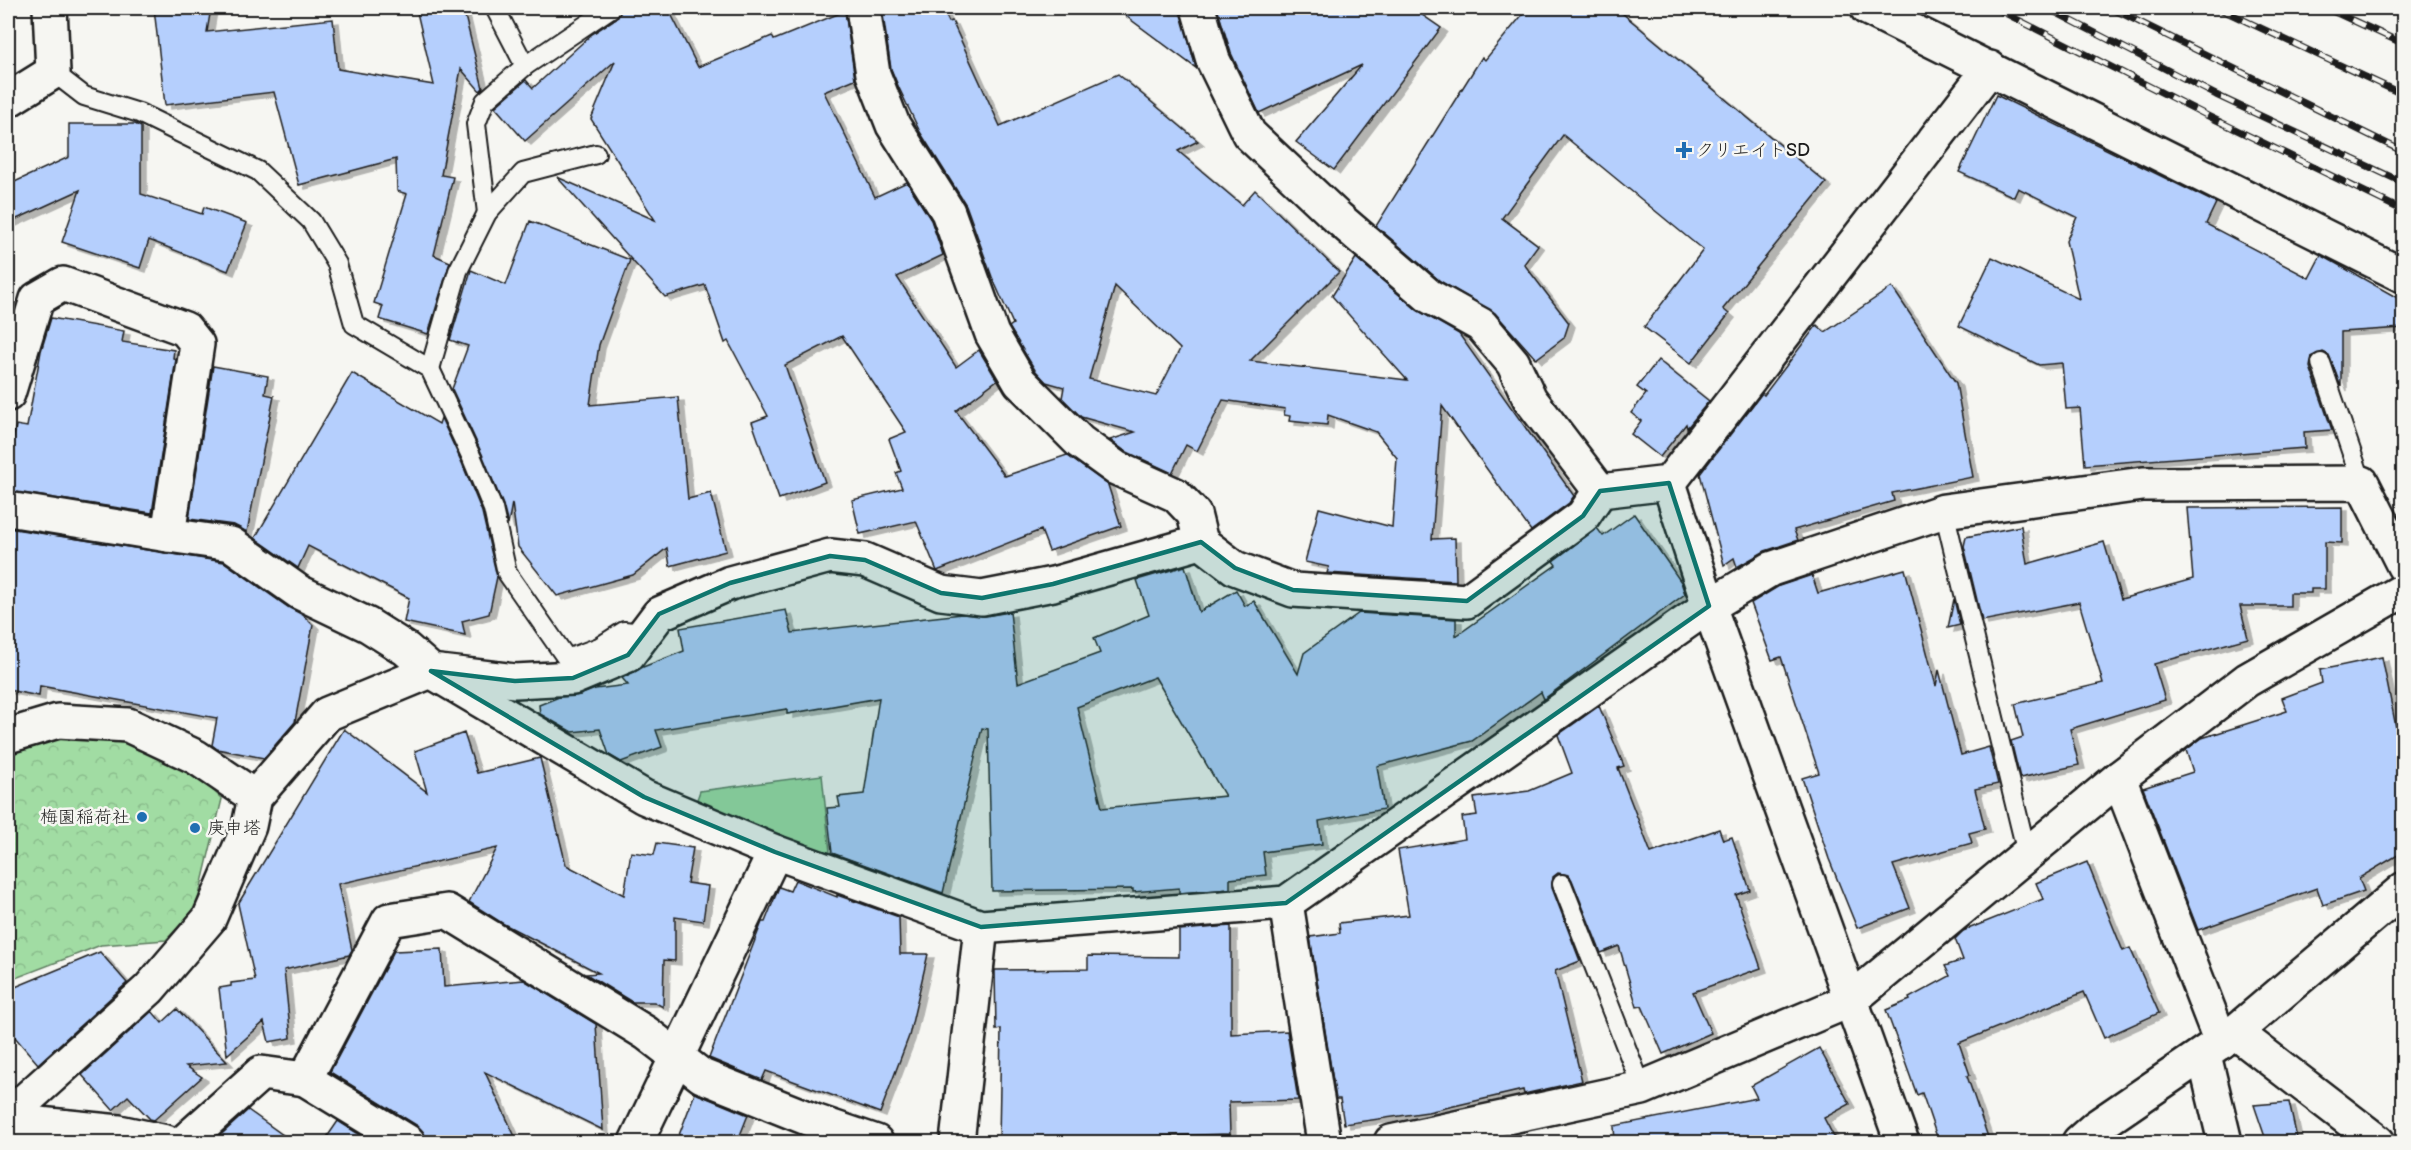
<svg xmlns="http://www.w3.org/2000/svg" width="2411" height="1150" font-family="'Balsamiq Sans','Klee One',sans-serif">
	<style>
		.green { fill: #a1dca3; stroke: #5e7c60; stroke-width: 1.5 }
		.forest { fill: url(#forest-crowns); stroke: #5e7c60; stroke-width: 1.5 }
		.building { fill: #b5cffd; stroke: #1c1c1c; stroke-width: 1.5; fill-rule: evenodd; filter: url(#shadow) }
		.lines { fill: none; stroke-linecap: round; stroke-linejoin: round }
		.service-casing { stroke: #1c1c1c; stroke-width: 22 }
		.minor-casing { stroke: #1c1c1c; stroke-width: 38 }
		.tertiary-casing { stroke: #1c1c1c; stroke-width: 38 }
		.service { stroke: #f6f6f2; stroke-width: 18 }
		.minor { stroke: #f6f6f2; stroke-width: 33 }
		.tertiary { stroke: #f6f6f2; stroke-width: 33 }
		.rail-casing { stroke: #1c1c1c; stroke-width: 7 }
		.rail { stroke: #f6f6f2; stroke-width: 4.5; stroke-dasharray: 14; stroke-linecap: butt }
		.marked { fill: #0f766e; fill-opacity: 0.2; stroke: #0f766e; stroke-width: 4.5; stroke-linejoin: round }
		.poi-dot { fill: #1f6fb2; stroke: #f6f6f2; stroke-width: 2 }
		.labels { text-anchor: middle; stroke-width: 5; stroke-linejoin: round; paint-order: stroke }
		.poi-label { font-size: 18px; fill: #1c1c1c; stroke: #f6f6f2; text-anchor: start }
	</style>
	<defs>
		<pattern id="forest-crowns" width="20" height="18" patternUnits="userSpaceOnUse" patternTransform="scale(1.5)"><rect width="20" height="18" fill="#a1dca3"/><path d="M2 6a3 3 0 1 1 6 0M12 15a3 3 0 1 1 6 0" fill="none" stroke="#8abc8c"/></pattern>
		<filter id="shadow"><feDropShadow dx="6" dy="4" stdDeviation="0" flood-color="#0004"/></filter>
	</defs>
	<rect width="100%" height="100%" fill="#f6f6f2"/>
	<filter id="ink" filterUnits="userSpaceOnUse"><feTurbulence type="fractalNoise" baseFrequency=".0167" numOctaves="2"/><feDisplacementMap in="SourceGraphic" scale="12" xChannelSelector="R" yChannelSelector="G"/><feConvolveMatrix kernelMatrix="1 2 1 2 8 2 1 2 1" color-interpolation-filters="sRGB"/></filter>
	<g filter="url(#ink)">
		<polygon class="green" points="822,775 831,862 695,805 700,791"/>
		<polygon class="forest" points="64,737 126,743 191,769 222,799 196,908 166,940 101,945 8,981 8,753"/>
		<g class="building">
			<polygon points="154,8 211,8 207,32 333,19 338,69 434,85 416,8 463,8 483,88 480,91 461,69 441,175 453,177 434,255 450,262 428,334 379,319 383,306 374,303 407,194 397,191 396,159 299,185 274,92 165,105"/>
			<polygon points="622,8 675,8 670,12 698,67 772,36 774,40 845,11 855,79 824,92 875,197 907,182 931,220 943,255 897,277 956,367 979,350 997,380 956,411 1005,476 1067,455 1108,485 1121,526 1049,551 1041,530 937,571 916,521 860,534 852,500 902,488 896,473 901,471 889,439 906,432 842,336 785,365 825,482 779,499 752,422 768,416 728,341 725,343 705,285 665,297 557,177 655,220 591,119 615,61 525,141 495,107 526,80 533,88 592,34 618,17"/>
			<path d="M882 8H942L949 22 952 21 1000 126 1118 74 1198 141 1178 151 1242 205 1255 190 1339 272 1250 361 1407 380 1332 296 1356 258 1417 310 1459 334 1574 496 1569 503 1531 531 1442 406 1432 539 1455 538 1456 581 1327 573 1329 567 1305 562 1319 508 1392 527 1397 458 1376 432 1328 415 1327 425 1289 421 1290 416 1284 415 1285 409 1223 400 1197 451 1186 445 1172 473 1125 451 1110 440 1135 432 1081 417 1062 398 1064 387 1046 382 1035 370 1009 327 1013 324 992 277 966 205 920 132 899 88 891 69ZM1115 286 1180 349 1156 396 1089 379Z"/>
			<polygon points="1115,8 1180,8 1196,68"/>
			<polygon points="1217,8 1412,8 1441,28 1334,170 1296,142 1362,65 1259,113 1231,53"/>
			<polygon points="1528,8 1616,8 1826,183 1723,309 1729,314 1691,363 1644,327 1703,250 1563,135 1502,218 1538,245 1524,264 1569,323 1564,338 1536,359 1495,313 1440,281 1376,226 1482,57 1485,60"/>
			<polygon points="1996,95 2216,203 2206,224 2309,278 2321,255 2403,301 2403,328 2341,332 2341,387 2329,355 2323,352 2312,356 2310,367 2332,430 2304,432 2305,448 2085,465 2080,408 2066,409 2062,363 2039,365 1959,326 1992,257 2079,299 2066,241 2077,217 2018,188 2014,197 1959,172"/>
			<polygon points="69,124 135,124 141,127 141,194 202,214 204,207 247,223 228,271 149,240 140,268 62,242 80,190 8,223 8,185 69,157"/>
			<polygon points="530,221 630,260 599,345 590,405 678,397 688,499 711,493 726,551 670,566 667,548 633,575 557,596 518,547 512,503 508,525 503,505 482,454 452,389 468,346 450,340 471,270 506,285"/>
			<polygon points="1892,287 1956,383 1973,477 1892,493 1894,501 1794,530 1798,540 1765,551 1737,567 1734,558 1724,565 1700,474 1762,393 1764,395 1817,325 1825,332"/>
			<polygon points="51,318 124,331 122,342 174,350 173,358 176,359 152,513 8,491 8,467 16,425 27,427 41,351"/>
			<polygon points="1658,360 1709,401 1687,428 1686,424 1660,457 1631,434 1641,421 1631,413 1646,394 1637,387"/>
			<polygon points="213,366 268,376 265,394 274,396 247,532 234,525 189,519"/>
			<polygon points="352,373 439,424 441,418 462,463 482,512 497,577 489,614 462,621 465,635 404,622 409,598 308,546 298,568 255,538"/>
			<polygon points="2342,507 2342,543 2325,542 2325,589 2311,589 2311,593 2290,593 2290,606 2240,606 2248,638 2154,664 2165,700 2070,729 2079,765 2020,778 2011,741 2023,737 2015,704 2103,683 2079,602 1982,621 1964,546 1966,537 2021,526 2027,564 2104,542 2121,599 2193,579 2187,508"/>
			<path d="M1634 514 1681 582 1685 594 1544 699 1541 692 1472 741 1377 766 1384 809 1319 821 1322 844 1263 852 1266 875 1230 879V889L1179 893V888L1133 892V889L992 891 988 729 982 728 943 893 832 853 827 808 840 807 838 797 864 794 879 698 787 714V709L656 730 662 747 621 762 609 755 600 729 572 732 540 714 539 705 559 697 580 695 595 689 628 685 622 678 643 667 684 651 680 628 786 610 792 633 962 614 985 616 1010 612 1018 683 1100 653 1094 638 1149 615 1137 580 1185 566 1199 612 1236 590 1245 606 1254 601 1298 674 1304 653 1359 613 1456 619V636L1556 565 1553 561 1597 528 1603 536ZM1155 677 1225 796 1102 808 1077 707Z"/>
			<polygon points="8,528 224,562 288,607 303,615 313,625 295,722 264,758 217,749 212,745 217,718 40,686 39,696 8,690"/>
			<polygon points="1905,569 1936,686 1939,670 1961,755 1989,747 1998,784 1975,789 1985,829 1969,833 1972,843 1893,865 1910,908 1857,928 1829,859 1802,778 1819,773 1781,657 1772,660 1751,603 1779,586 1812,575 1818,593"/>
			<polygon points="1954,599 1960,625 1948,628"/>
			<polygon points="2382,657 2403,762 2403,852 2359,878 2364,891 2323,905 2317,888 2198,930 2143,788 2193,772 2186,750 2202,738 2287,711 2282,698 2322,683 2320,670"/>
			<polygon points="1599,706 1624,766 1618,768 1651,853 1719,829 1723,840 1732,837 1750,890 1736,895 1761,968 1693,992 1711,1033 1663,1054 1642,1006 1637,1007 1619,946 1601,953 1572,880 1569,875 1558,873 1553,877 1552,888 1580,961 1555,971 1582,1081 1524,1094 1523,1090 1428,1112 1344,1124 1340,1099 1336,1099 1310,937 1340,933 1339,923 1409,915 1398,850 1465,839 1462,817 1477,815 1474,798 1529,791 1572,773 1558,735"/>
			<polygon points="344,729 427,792 415,751 464,733 477,773 540,758 566,865 624,895 631,852 654,855 657,843 693,848 687,883 708,886 703,921 675,917 675,961 664,960 663,1007 654,1002 632,1002 586,974 599,973 502,923 469,902 497,848 338,884 352,950 349,955 284,970 291,1038 269,1042 264,1022 227,1055 219,988 231,986 231,983 255,980 238,904"/>
			<polygon points="2087,862 2123,951 2130,948 2159,1013 2104,1038 2084,992 1959,1043 1970,1075 1967,1076 1990,1143 1939,1143 1922,1093 1917,1095 1886,1010 1910,1000 1909,998 1950,976 1945,966 1963,960 1955,939 1963,931 2043,899 2036,883"/>
			<polygon points="795,880 837,897 837,895 899,917 900,954 928,954 909,1036 880,1113 766,1071 762,1080 709,1058 762,922 765,922 779,887 790,891"/>
			<polygon points="1231,926 1231,1034 1287,1031 1298,1100 1229,1102 1230,1134 1058,1139 1057,1142 999,1141 1001,1029 996,1030 995,970 1088,969 1088,956 1179,957 1179,930"/>
			<polygon points="442,949 444,987 524,980 596,1024 603,1130 485,1072 518,1143 427,1143 424,1133 418,1126 330,1072 394,951"/>
			<polygon points="100,952 127,983 38,1064 8,1029 8,990"/>
			<polygon points="177,1009 227,1062 186,1066 202,1077 154,1120 150,1119 128,1096 113,1110 82,1075 152,1011 162,1023"/>
			<polygon points="1819,1048 1850,1104 1824,1118 1837,1143 1615,1143 1614,1126 1757,1098 1751,1086"/>
			<polygon points="695,1093 748,1115 737,1143 676,1143"/>
			<polygon points="2289,1102 2298,1143 2267,1143 2254,1105"/>
			<polygon points="248,1110 294,1143 212,1143"/>
			<polygon points="338,1121 373,1143 323,1143"/>
		</g>
		<g class="lines">
			<defs>
				<g id="service">
					<polyline points="495,8 525,66"/>
					<polyline points="53,72 84,96 139,113 258,171 311,221 337,264 354,324 430,369 472,458 493,509 507,573 567,659 599,647 624,631 643,633"/>
					<polyline points="487,213 476,124 485,101 525,66 611,8"/>
					<polyline points="2321,363 2362,483"/>
					<polyline points="430,369 458,271 487,213 523,173 596,154"/>
					<polyline points="1944,511 2027,854"/>
					<polyline points="1562,884 1642,1088"/>
				</g>
				<g id="minor">
					<polyline points="863,8 873,74 893,125 948,212 992,334 1020,382 1080,442 1116,468 1176,495 1194,514 1201,542 1235,568 1293,590 1467,601 1583,516 1600,491"/>
					<polyline points="1198,8 1213,60 1249,134 1338,218 1429,296 1481,325 1513,363 1530,399 1600,491 1669,483 1990,68"/>
					<polyline points="8,100 53,72 50,8"/>
					<polyline points="8,394 37,299 63,284 185,329 197,344 168,535 231,544 299,592 368,625 406,649 431,671 515,681 573,678 628,655 659,614 730,583 830,556 865,560 941,593 982,598 1053,584 1201,542"/>
					<polyline points="1669,483 1709,606 1902,1142"/>
					<polyline points="8,509 168,535"/>
					<polyline points="8,736 58,721 128,725 196,757 255,797"/>
					<polyline points="2119,778 2221,1042"/>
					<polyline points="1286,903 1324,1142"/>
					<polyline points="2235,1032 2378,1142"/>
					<polyline points="2204,1055 2225,1142"/>
					<polyline points="8,1115 29,1123 119,1132 166,1142"/>
					<polyline points="8,1116 149,989 209,919 249,826 255,797 327,714 431,671 644,797 775,852 981,927 1286,903 1709,606 1771,569 1944,511 2143,484 2362,483 2404,566"/>
					<polyline points="184,1142 261,1073 305,1079"/>
					<polyline points="408,1142 305,1079 389,920 447,911 646,1033 702,1076 817,1122 876,1142"/>
					<polyline points="636,1142 775,852"/>
					<polyline points="957,1142 981,927"/>
					<polyline points="1391,1142 1642,1088 1851,1000 2119,778 2247,680 2404,590"/>
					<polyline points="2079,1142 2096,1127 2235,1032 2404,889"/>
				</g>
				<polyline id="tertiary" points="1867,8 2404,276"/>
			</defs>
			<use href="#service" class="service-casing"/>
			<use href="#minor" class="minor-casing"/>
			<use href="#tertiary" class="tertiary-casing"/>
			<use href="#service" class="service"/>
			<use href="#minor" class="minor"/>
			<use href="#tertiary" class="tertiary"/>
			<defs>
				<g id="rail">
					<polyline points="1995,8 2208,116 2404,211"/>
					<polyline points="2047,8 2216,95 2404,183"/>
					<polyline points="2111,8 2404,152"/>
					<polyline points="2218,8 2404,95"/>
					<polyline points="2326,8 2404,44"/>
					<polyline points="2389,8 2404,14"/>
				</g>
			</defs>
			<use href="#rail" class="rail-casing"/>
			<use href="#rail" class="rail"/>
		</g>
	</g>
	<path class="marked" d="M1669 483 1709 606 1286 903 981 927 775 852 644 797 431 671 515 681 573 678 628 655 659 614 730 583 830 556 865 560 941 593 982 598 1053 584 1201 542 1235 568 1293 590 1467 601 1583 516 1600 491Z"/>
	<g class="poi-dot">
		<path d="M1681 141h6v6h6v6h-6v6h-6v-6h-6v-6h6z"/>
		<circle cx="142" cy="817" r="6"/>
		<circle cx="195" cy="828" r="6"/>
	</g>
	<g class="labels">
		<g class="poi-label">
			<text x="1696" y="156">クリエイトSD</text>
			<text x="130" y="823" text-anchor="end">梅園稲荷社</text>
			<text x="207" y="834">庚申塔</text>
		</g>
	</g>
	<rect width="2411" height="1150" fill="none" stroke="#f6f6f2" stroke-width="30"/>
	<rect x="15" y="15" width="2381" height="1120" fill="none" stroke="#1c1c1c" stroke-width="2" filter="url(#ink)"/>
</svg>
